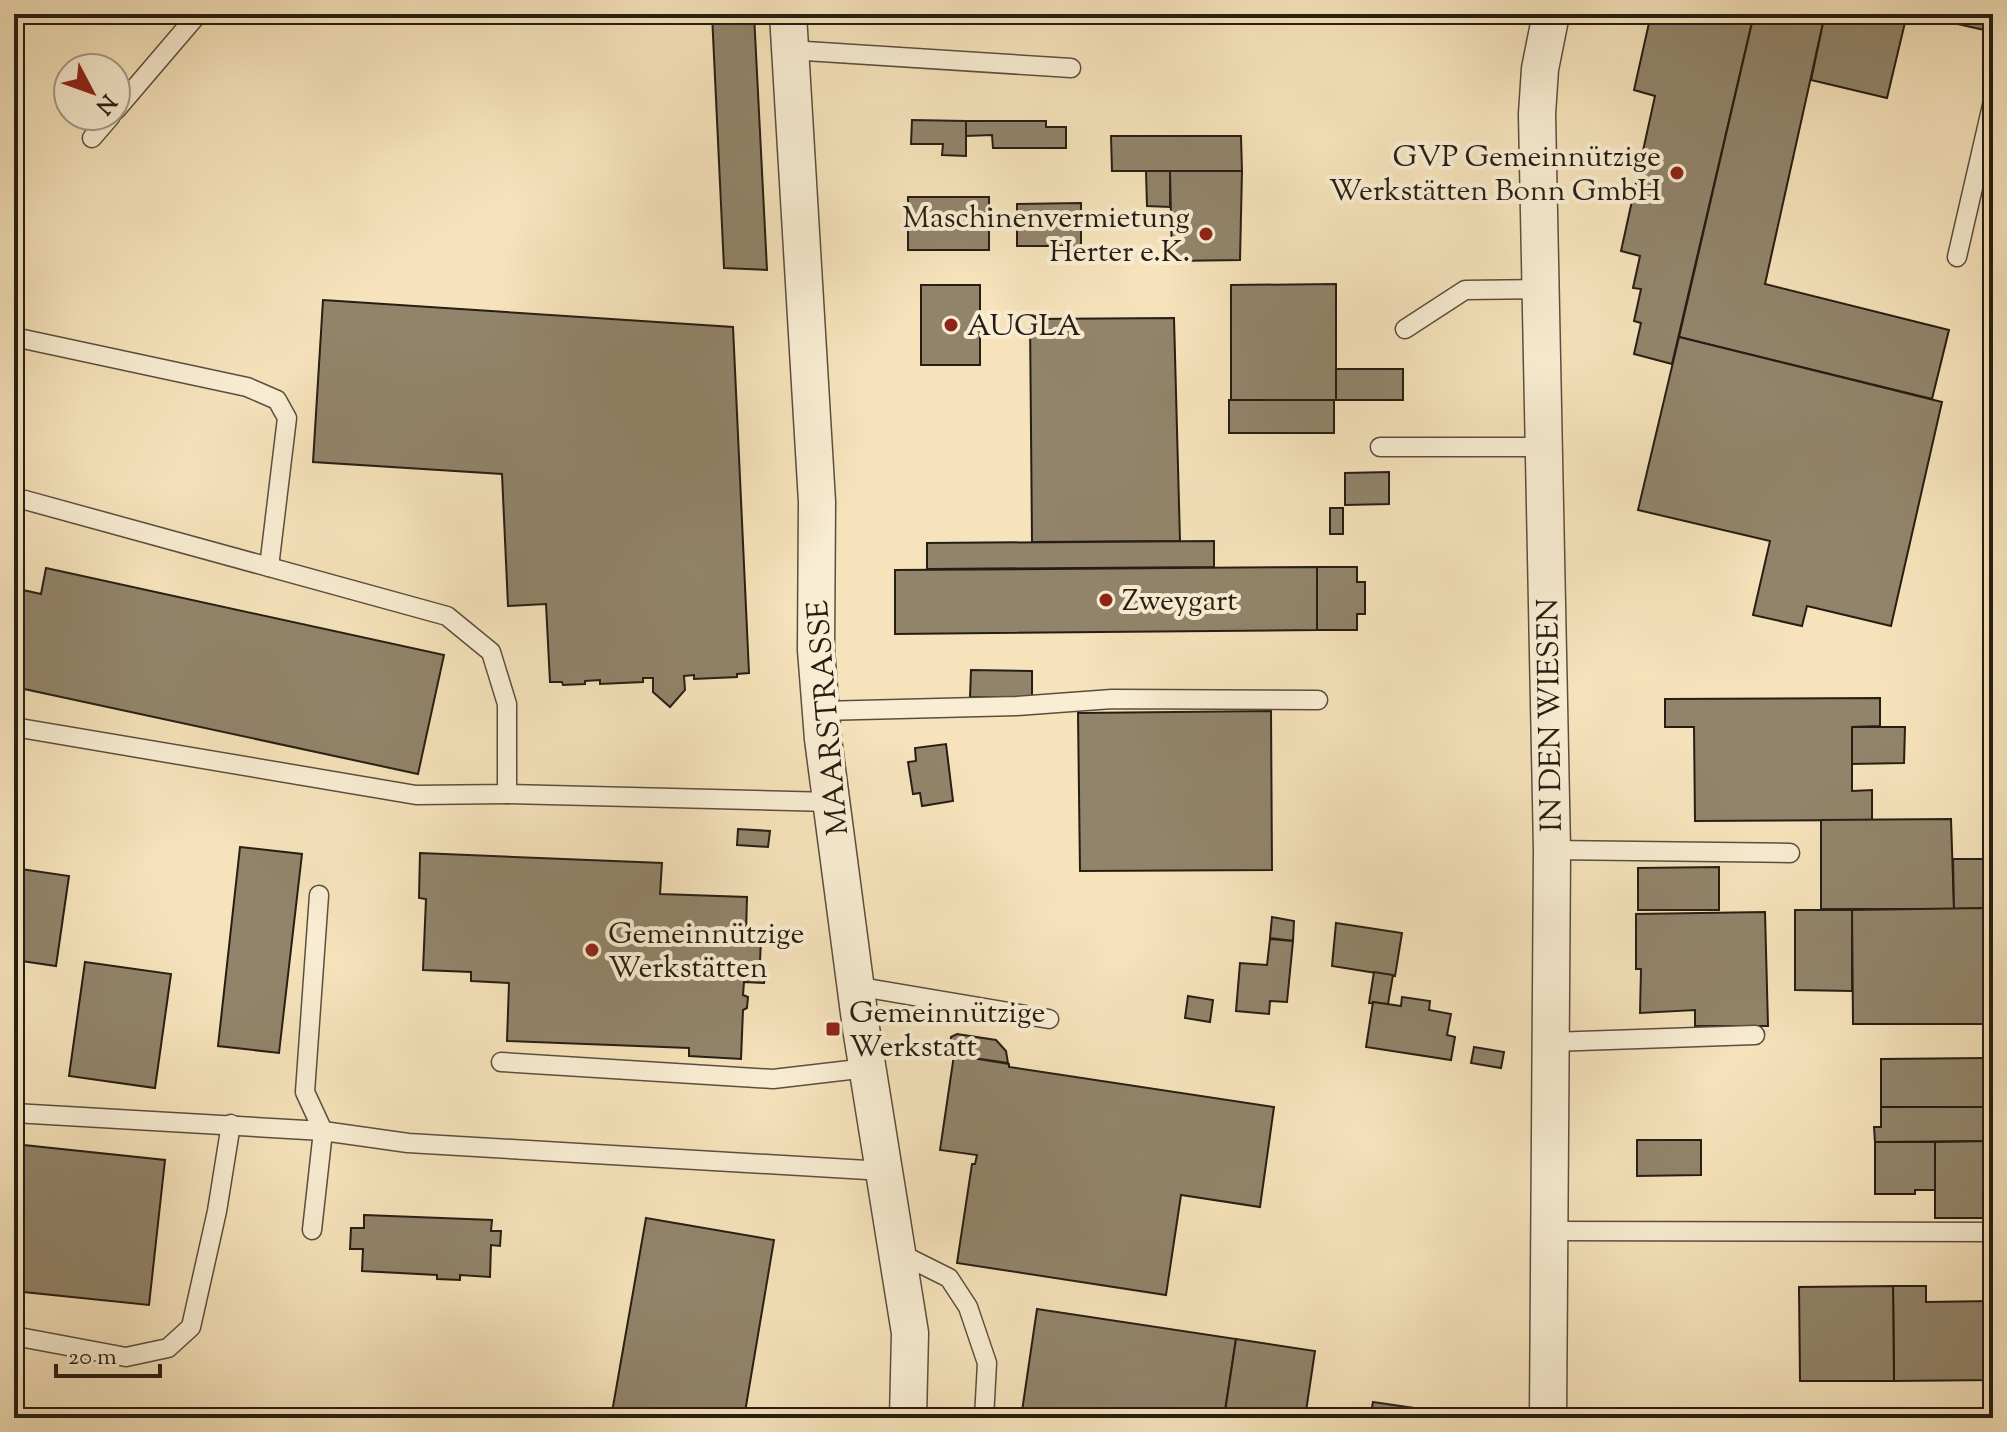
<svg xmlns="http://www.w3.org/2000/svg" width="2007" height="1432" font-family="'Sorts Mill Goudy',serif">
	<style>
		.building { fill: #92846b; stroke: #261e14; stroke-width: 2 }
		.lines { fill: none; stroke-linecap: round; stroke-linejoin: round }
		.lane-casing { stroke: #5a4f3e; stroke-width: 21 }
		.street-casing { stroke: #5a4f3e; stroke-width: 39 }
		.lane { stroke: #f9edd3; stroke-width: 18 }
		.street { stroke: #f9edd3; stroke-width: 36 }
		.poi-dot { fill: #8f2418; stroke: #f9edd3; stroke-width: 3 }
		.labels { text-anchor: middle; stroke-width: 8; stroke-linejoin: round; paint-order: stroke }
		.poi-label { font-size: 30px; fill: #261e14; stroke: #f9edd3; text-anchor: start }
		.street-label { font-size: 30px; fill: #261e14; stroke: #f9edd3 }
	</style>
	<rect width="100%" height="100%" fill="#f6e3bb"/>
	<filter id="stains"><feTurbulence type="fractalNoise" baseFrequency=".0025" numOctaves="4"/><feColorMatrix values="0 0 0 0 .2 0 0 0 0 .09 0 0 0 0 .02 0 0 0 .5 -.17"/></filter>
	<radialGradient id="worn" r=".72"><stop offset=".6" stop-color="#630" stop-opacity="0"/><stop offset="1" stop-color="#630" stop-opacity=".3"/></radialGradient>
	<g class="building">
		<polygon points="712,14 754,14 767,270 724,268"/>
		<polygon points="1651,14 1754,14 1672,364 1634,354 1641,323 1634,321 1641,289 1633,288 1640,256 1621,251 1655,96 1634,90"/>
		<polygon points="1754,14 1825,14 1765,284 1949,330 1932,399 1679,337"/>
		<polygon points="1825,14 1907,14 1887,98 1811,80"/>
		<polygon points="1913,14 1993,14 1993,32"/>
		<polygon points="912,120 966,121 966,156 942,155 943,144 911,144"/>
		<polygon points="966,121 1046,121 1046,127 1066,127 1066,148 993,148 992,135 966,136"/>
		<polygon points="1111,136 1241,136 1242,171 1112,171"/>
		<polygon points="1146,171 1170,171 1170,207 1147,206"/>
		<polygon points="1170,171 1242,171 1240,260 1172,261"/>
		<rect x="908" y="197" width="81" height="53"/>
		<polygon points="1081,203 1081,246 1017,246 1017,204"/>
		<polygon points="1336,284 1336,400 1231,400 1231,285"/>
		<rect x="921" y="285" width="59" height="80"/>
		<polygon points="323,300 733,327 749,673 737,674 737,677 694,679 694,675 684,676 685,690 670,707 653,692 653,678 643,678 643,682 600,684 600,680 585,681 585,684 563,685 562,682 550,682 546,604 508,606 502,474 313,462"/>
		<polygon points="1174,318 1180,541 1032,542 1030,319"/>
		<polygon points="1679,337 1942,402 1891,626 1807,606 1802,626 1753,615 1770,541 1638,510"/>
		<polygon points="1993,341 1993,398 1983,396"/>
		<rect x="1336" y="369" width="67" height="31"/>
		<rect x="1229" y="400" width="105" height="33"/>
		<polygon points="1389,472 1389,504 1345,505 1345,473"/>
		<rect x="1330" y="508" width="13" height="26"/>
		<polygon points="1214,541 1214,567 927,569 927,543"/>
		<polygon points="1317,567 1317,630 895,634 895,570"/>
		<polygon points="1317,567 1357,567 1357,582 1365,582 1365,614 1357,614 1357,630 1317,630"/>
		<polygon points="46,568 444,655 418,774 24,689 18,715 14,714 14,588 41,594"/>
		<polygon points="971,670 1032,671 1032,698 970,697"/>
		<polygon points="1880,698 1880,726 1852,727 1852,791 1872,790 1872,820 1695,821 1694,727 1665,727 1665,699"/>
		<polygon points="1271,711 1272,870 1080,871 1078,713"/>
		<polygon points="1852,727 1905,727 1904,763 1852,764"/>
		<polygon points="946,744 953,801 922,806 920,793 913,794 908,762 916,761 915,748"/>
		<polygon points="1951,819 1954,909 1821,909 1821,820"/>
		<polygon points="738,829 770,831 768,847 737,845"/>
		<polygon points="240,847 302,854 279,1053 218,1046"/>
		<polygon points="420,853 662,863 660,894 747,897 746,934 759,935 761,938 760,962 767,966 764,983 744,982 743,995 748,997 747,1008 743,1010 741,1059 689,1056 689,1048 507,1041 509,983 471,981 471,972 423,970 426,899 419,898"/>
		<polygon points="1953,859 1993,859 1993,908 1954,909"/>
		<polygon points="1719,867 1719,910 1638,910 1638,868"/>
		<polygon points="14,868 69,876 56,966 14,960"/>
		<polygon points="1985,908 1986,1024 1853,1024 1852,910"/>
		<polygon points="1985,908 1993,908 1993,1058 1986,1058"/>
		<polygon points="1795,910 1852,910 1852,991 1795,990"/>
		<polygon points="1765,912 1768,1026 1695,1026 1695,1010 1640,1013 1641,969 1636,969 1636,914"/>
		<polygon points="1272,917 1294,921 1293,941 1270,938"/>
		<polygon points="1336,923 1402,933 1395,976 1332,966"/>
		<polygon points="1270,939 1293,941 1287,1002 1270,1001 1269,1014 1236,1011 1240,963 1267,965"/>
		<polygon points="85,962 171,974 155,1088 69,1076"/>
		<polygon points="1374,972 1393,975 1388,1004 1369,1003"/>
		<polygon points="1188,996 1213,1000 1210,1022 1185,1018"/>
		<polygon points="1402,997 1430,1001 1429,1010 1451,1014 1447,1035 1455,1037 1451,1060 1366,1047 1373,1002 1401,1006"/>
		<polygon points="957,1034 996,1040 1006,1051 1008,1063 954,1055 953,1058 949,1057 951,1037"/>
		<polygon points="1474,1047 1504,1052 1501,1068 1471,1063"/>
		<polygon points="954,1055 1009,1064 1009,1067 1274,1107 1260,1207 1181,1195 1166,1295 957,1263 972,1164 975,1164 977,1155 940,1150"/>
		<polygon points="1986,1058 1993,1058 1993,1107 1881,1107 1881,1059"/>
		<polygon points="1881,1107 1993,1107 1993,1141 1875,1142 1874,1127 1881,1127"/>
		<polygon points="1637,1140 1701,1140 1701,1175 1637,1176"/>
		<polygon points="1993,1141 1993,1218 1935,1218 1935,1142"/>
		<polygon points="1875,1142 1935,1142 1935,1190 1915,1190 1915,1194 1875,1194"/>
		<polygon points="14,1144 165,1160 149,1305 14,1291"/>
		<polygon points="364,1215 492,1220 491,1231 501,1231 500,1246 491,1245 490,1277 460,1275 460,1280 437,1279 437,1275 362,1271 363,1249 350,1249 351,1228 364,1228"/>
		<polygon points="646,1218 774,1240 744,1418 611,1418"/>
		<polygon points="1893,1286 1926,1286 1926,1302 1993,1301 1993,1380 1894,1381"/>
		<polygon points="1893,1286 1894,1381 1800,1381 1799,1287"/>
		<polygon points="1037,1309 1236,1339 1224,1418 1021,1418"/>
		<polygon points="1236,1339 1315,1351 1305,1418 1224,1418"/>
		<polygon points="1373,1402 1463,1415 1462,1418 1370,1418"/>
	</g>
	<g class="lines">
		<defs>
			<g id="lane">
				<polyline points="790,50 1071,68"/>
				<polyline points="116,110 198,14"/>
				<polyline points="92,138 111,116"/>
				<polyline points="1957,257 1993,101"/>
				<polyline points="1405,329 1465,290 1541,289"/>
				<polyline points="14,337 247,387 277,400 287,418 269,567"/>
				<polyline points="1380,447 1544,447"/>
				<polyline points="14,497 447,616 491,652 507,704 507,794 416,795 14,727"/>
				<polyline points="821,711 1017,706 1112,699 1318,700"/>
				<polyline points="507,794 831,802"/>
				<polyline points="1552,850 1790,853"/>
				<polyline points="855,986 1049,1019"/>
				<polyline points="1551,1042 1755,1035"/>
				<polyline points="501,1062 773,1079 867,1068"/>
				<polyline points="14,1113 323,1131 305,1092 319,895"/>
				<polyline points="312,1230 323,1131 408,1143 884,1171"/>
				<polyline points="1549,1231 1993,1232"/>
				<polyline points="897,1252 949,1278 968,1307 987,1363 984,1418"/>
				<polyline points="14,1336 126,1357 168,1348 191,1327 217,1211 231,1124"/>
			</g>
			<g id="street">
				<polyline points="788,14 817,502 816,650 823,739 861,1028 910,1333 908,1418"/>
				<polyline points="1548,1418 1552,850 1537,114 1540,69 1551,14"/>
			</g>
		</defs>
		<use href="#lane" class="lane-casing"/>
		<use href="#street" class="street-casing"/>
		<use href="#lane" class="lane"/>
		<use href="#street" class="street"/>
	</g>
	<g class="poi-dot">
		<circle cx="1677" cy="173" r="8"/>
		<circle cx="1206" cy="234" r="8"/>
		<circle cx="951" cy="325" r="8"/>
		<circle cx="1106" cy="600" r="8"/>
		<circle cx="592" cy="950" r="8"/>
		<rect x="825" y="1021" width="16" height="16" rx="4"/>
	</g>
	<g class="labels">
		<g class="poi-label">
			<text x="1661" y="166" text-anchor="end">GVP Gemeinnützige<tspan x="1661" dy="34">Werkstätten Bonn GmbH</tspan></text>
			<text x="1190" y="227" text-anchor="end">Maschinenvermietung<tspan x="1190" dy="34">Herter e.K.</tspan></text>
			<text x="967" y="335">AUGLA</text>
			<text x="1122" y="610">Zweygart</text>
			<text x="608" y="943">Gemeinnützige<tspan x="608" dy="34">Werkstätten</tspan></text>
			<text x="849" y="1022">Gemeinnützige<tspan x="849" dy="34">Werkstatt</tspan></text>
		</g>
		<g class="street-label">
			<text transform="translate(1549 715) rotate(-91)" y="10">IN DEN WIESEN</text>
			<text transform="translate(827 718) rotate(-95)" y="10">MAARSTRASSE</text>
		</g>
	</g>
	<rect width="2007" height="1432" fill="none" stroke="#f6e3bb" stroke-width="48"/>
	<rect x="16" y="16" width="1975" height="1400" fill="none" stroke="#261e14" stroke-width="4"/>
	<rect x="24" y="24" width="1959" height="1384" fill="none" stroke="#261e14" stroke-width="2"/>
	<g transform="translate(92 92) rotate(131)"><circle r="38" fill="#f9edd3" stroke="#a59a87" stroke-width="2"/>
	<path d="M0-6L14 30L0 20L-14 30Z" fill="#8f2418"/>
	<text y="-12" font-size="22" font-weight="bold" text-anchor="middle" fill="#261e14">N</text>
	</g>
	<path d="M56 1364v12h104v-12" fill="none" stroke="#261e14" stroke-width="4"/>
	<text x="68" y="1364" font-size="24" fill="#261e14" stroke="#f9edd3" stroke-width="6" paint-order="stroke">20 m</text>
	<rect width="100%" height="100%" filter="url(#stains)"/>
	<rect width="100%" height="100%" fill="url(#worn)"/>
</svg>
